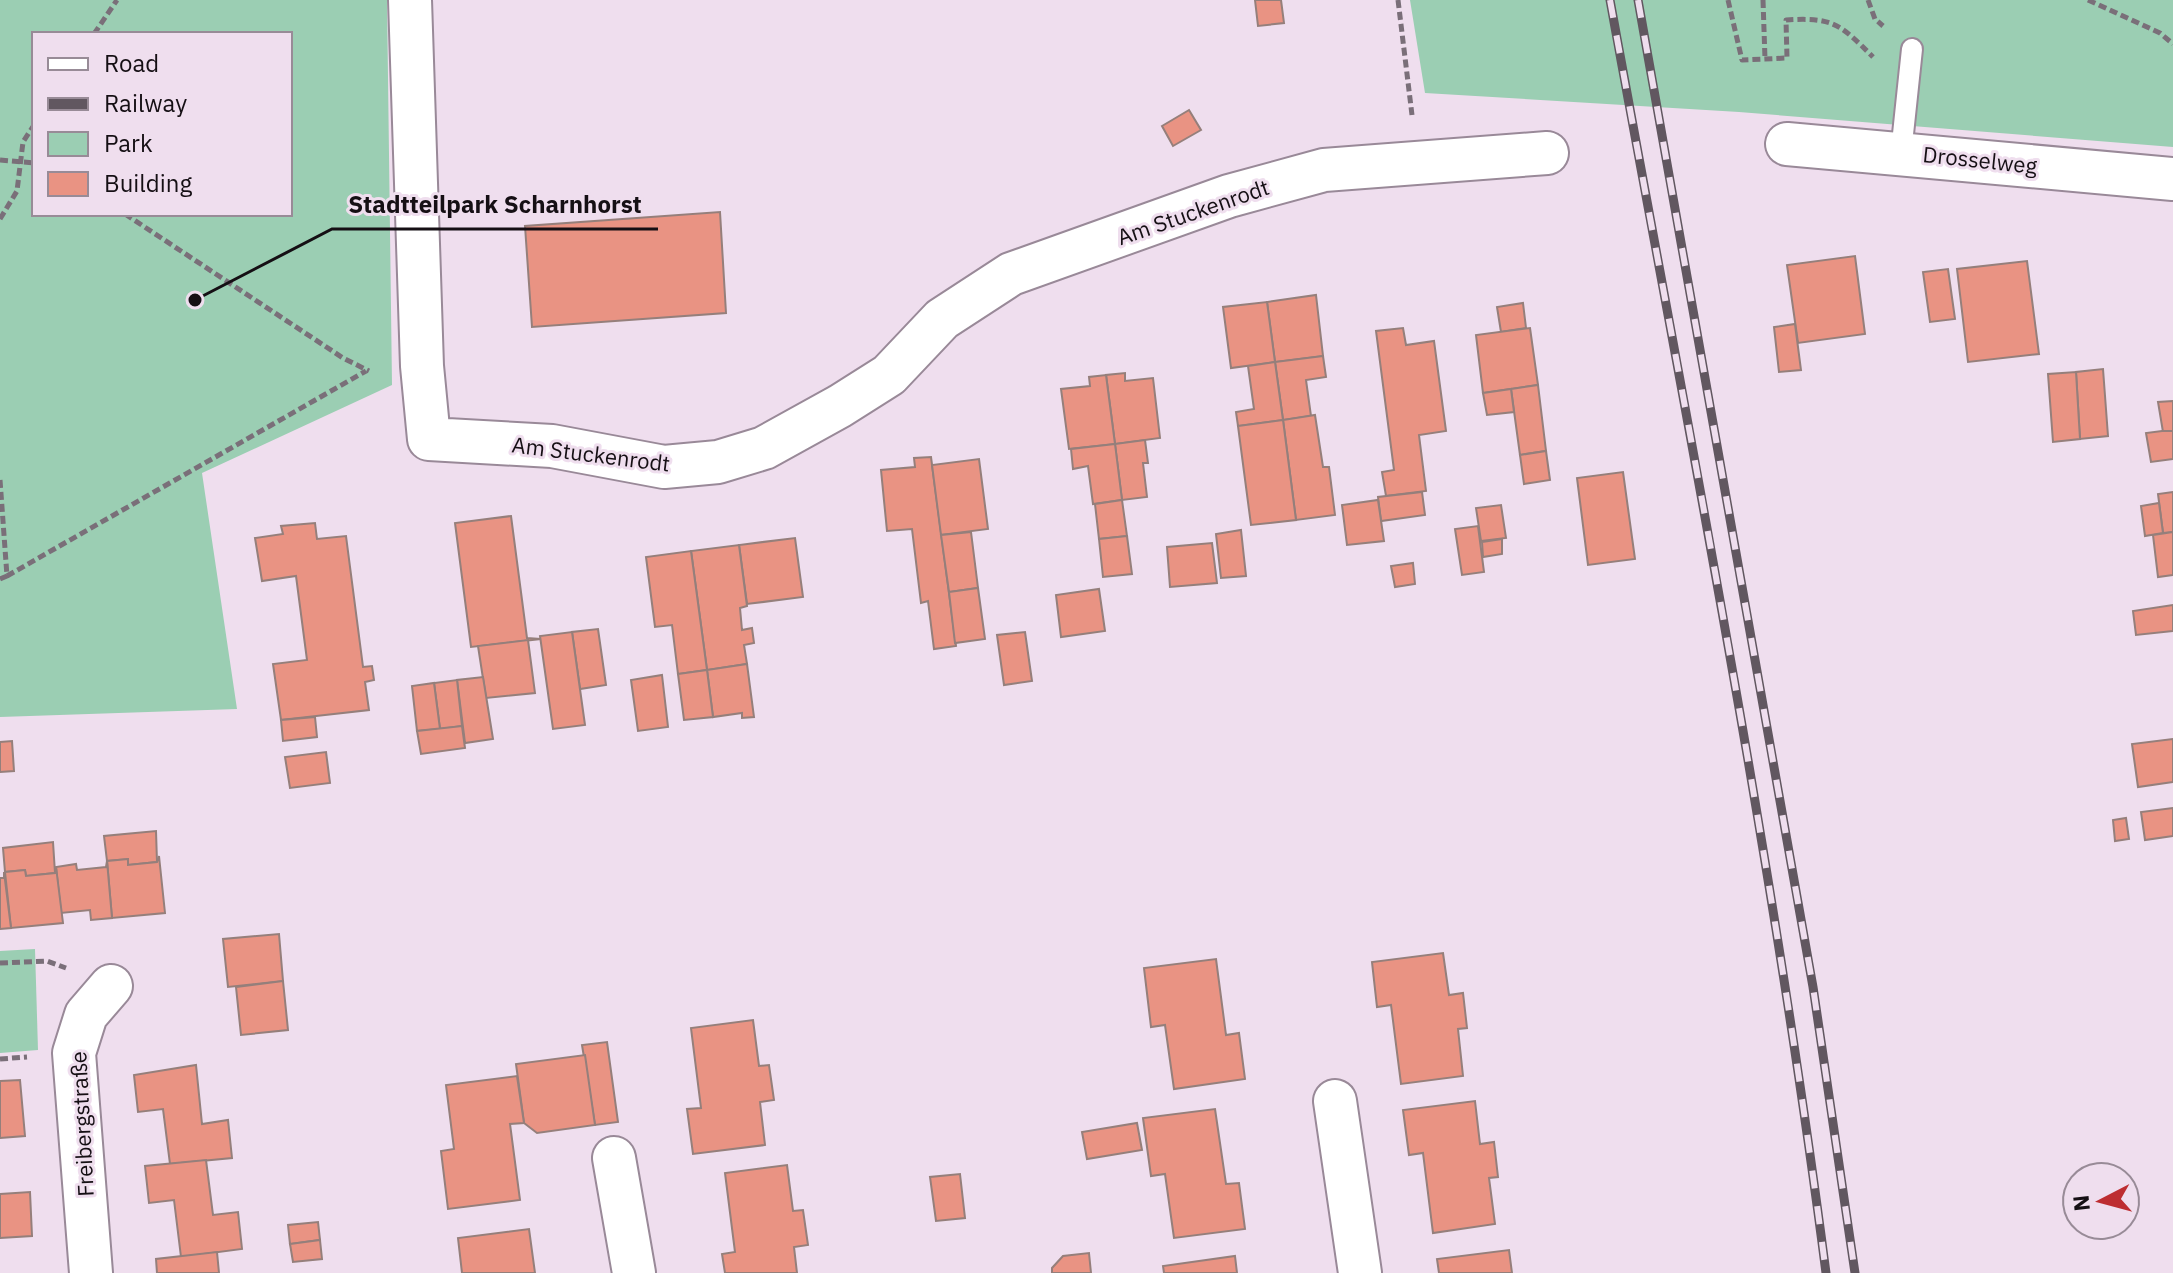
<svg xmlns="http://www.w3.org/2000/svg" width="2173" height="1273" font-family="'IBM Plex Sans',sans-serif">
	<style>
		.green { fill: #9bceb3; fill-rule: evenodd }
		.building { fill: #e99383; stroke: #957f7b; stroke-width: 2 }
		.lines { fill: none; stroke-linecap: round; stroke-linejoin: round }
		.service-casing { stroke: #998998; stroke-width: 24 }
		.minor-casing { stroke: #998998; stroke-width: 46 }
		.path { stroke: #7a6f79; stroke-width: 5; stroke-dasharray: 8 4; stroke-linecap: butt }
		.service { stroke: #fff; stroke-width: 20 }
		.minor { stroke: #fff; stroke-width: 42 }
		.rail-casing { stroke: #615760; stroke-width: 9 }
		.rail { stroke: #efdeee; stroke-width: 6; stroke-dasharray: 18; stroke-linecap: butt }
		.labels { text-anchor: middle; stroke-width: 6; stroke-linejoin: round; paint-order: stroke }
		.street-label { font-size: 22px; fill: #150f14; stroke: #efdeee }
		.leader { fill: none; stroke: #150f14; stroke-width: 3 }
		.callout-dot { fill: #150f14; stroke: #efdeee; stroke-width: 3 }
		.callout-label { font-size: 24px; text-anchor: middle; font-weight: bold; fill: #150f14; stroke: #efdeee; stroke-width: 6; stroke-linejoin: round; paint-order: stroke }
	</style>
	<rect width="100%" height="100%" fill="#efdeee"/>
	<g class="green">
		<path d="M0 0H387L392 385 202 473 237 709 0 717ZM290 34V214H34V34Z"/>
		<polygon points="1410,0 2173,0 2173,147 1739,112 1425,93"/>
		<polygon points="35,949 38,1050 0,1053 0,951"/>
	</g>
	<g class="building">
		<polygon points="1255,0 1281,0 1284,23 1258,26"/>
		<polygon points="1189,110 1201,130 1173,146 1162,126"/>
		<polygon points="720,212 726,313 532,327 525,226"/>
		<polygon points="1855,256 1865,334 1798,343 1787,265"/>
		<polygon points="2027,261 2039,354 1968,362 1957,269"/>
		<polygon points="1948,269 1955,319 1930,322 1923,272"/>
		<polygon points="1316,295 1323,356 1275,362 1267,302"/>
		<polygon points="1267,302 1275,362 1231,368 1223,307"/>
		<polygon points="1523,303 1526,328 1501,332 1497,307"/>
		<polygon points="1795,324 1801,370 1779,372 1774,327"/>
		<polygon points="1403,328 1406,345 1434,341 1446,431 1419,435 1426,491 1386,496 1382,472 1394,470 1376,331"/>
		<polygon points="1530,328 1538,385 1483,393 1476,335"/>
		<polygon points="1323,356 1326,377 1306,380 1311,416 1283,420 1275,362"/>
		<polygon points="1275,362 1283,420 1238,426 1236,412 1254,409 1248,366"/>
		<polygon points="2103,369 2108,436 2080,439 2076,372"/>
		<polygon points="2076,372 2080,439 2053,442 2048,374"/>
		<polygon points="1125,373 1125,381 1153,378 1160,438 1115,444 1106,375"/>
		<polygon points="1106,375 1115,444 1069,449 1061,389 1090,386 1089,377"/>
		<polygon points="1538,385 1546,451 1520,455 1511,389"/>
		<polygon points="1511,389 1514,412 1487,415 1483,393"/>
		<polygon points="2173,401 2173,431 2163,432 2158,402"/>
		<polygon points="1315,415 1323,467 1329,467 1335,515 1296,520 1283,420"/>
		<polygon points="1283,420 1296,520 1251,525 1238,426"/>
		<polygon points="2162,431 2173,431 2173,459 2151,462 2146,433"/>
		<polygon points="1145,440 1148,463 1143,463 1147,497 1122,500 1115,444"/>
		<polygon points="1115,444 1122,500 1093,504 1088,466 1073,469 1071,449"/>
		<polygon points="1546,451 1550,480 1524,484 1520,455"/>
		<polygon points="931,457 956,646 934,649 928,601 921,603 912,529 887,531 881,470 915,467 914,458"/>
		<polygon points="979,459 988,529 941,535 932,465"/>
		<polygon points="1623,472 1635,559 1588,565 1577,478"/>
		<polygon points="1422,492 1425,515 1381,521 1378,497"/>
		<polygon points="2173,492 2173,532 2163,533 2158,494"/>
		<polygon points="1122,500 1127,536 1099,539 1095,504"/>
		<polygon points="1378,500 1384,541 1347,545 1342,505"/>
		<polygon points="2159,503 2163,533 2145,536 2141,506"/>
		<polygon points="1501,505 1506,538 1481,541 1476,508"/>
		<polygon points="511,516 527,638 541,639 471,647 455,523"/>
		<polygon points="315,523 317,539 346,536 363,667 372,666 374,680 365,682 369,710 281,720 273,664 307,660 296,576 262,581 255,538 283,534 281,526"/>
		<polygon points="1478,526 1484,572 1462,575 1455,529"/>
		<polygon points="1241,530 1246,576 1221,578 1216,534"/>
		<polygon points="971,532 978,588 949,592 941,535"/>
		<polygon points="2173,532 2173,575 2158,577 2153,535"/>
		<polygon points="1127,536 1132,574 1103,577 1099,539"/>
		<polygon points="795,538 803,597 747,604 739,545"/>
		<polygon points="1502,539 1502,554 1483,557 1482,542"/>
		<polygon points="1212,543 1217,583 1170,587 1167,547"/>
		<polygon points="739,545 747,606 740,608 742,630 752,628 754,643 744,645 747,664 707,670 691,551"/>
		<polygon points="691,551 707,670 678,674 672,625 655,627 646,557"/>
		<polygon points="1413,563 1415,584 1395,587 1391,566"/>
		<polygon points="978,588 985,639 955,643 949,592"/>
		<polygon points="1099,589 1105,631 1061,637 1056,595"/>
		<polygon points="2173,605 2173,631 2136,635 2133,611"/>
		<polygon points="598,629 606,685 580,689 572,632"/>
		<polygon points="572,632 585,725 553,729 540,636"/>
		<polygon points="1025,632 1032,681 1004,685 997,635"/>
		<polygon points="528,640 535,693 486,698 478,646"/>
		<polygon points="747,664 754,717 742,718 742,713 713,717 707,670"/>
		<polygon points="707,670 713,717 684,720 678,674"/>
		<polygon points="662,675 668,727 638,731 631,680"/>
		<polygon points="483,677 493,739 465,743 457,680"/>
		<polygon points="457,680 462,726 440,729 434,683"/>
		<polygon points="434,683 440,729 417,731 412,686"/>
		<polygon points="315,717 317,737 283,741 281,720"/>
		<polygon points="462,726 465,748 421,754 417,731"/>
		<polygon points="2173,739 2173,782 2138,787 2132,744"/>
		<polygon points="12,741 14,771 0,772 0,742"/>
		<polygon points="326,752 330,783 290,788 285,757"/>
		<polygon points="2173,808 2173,836 2145,840 2141,812"/>
		<polygon points="2126,818 2129,839 2115,841 2113,820"/>
		<polygon points="156,831 157,862 128,865 128,859 107,861 104,836"/>
		<polygon points="53,842 55,873 26,876 25,870 5,872 3,848"/>
		<polygon points="159,856 165,913 112,918 107,861 128,859 128,865 157,862"/>
		<polygon points="107,861 112,918 91,920 90,910 61,913 56,867 76,864 77,870 106,867"/>
		<polygon points="56,867 63,923 11,928 5,872 25,870 26,876 55,873"/>
		<polygon points="4,872 11,928 0,929 0,878 4,878"/>
		<polygon points="279,934 283,981 228,987 223,939"/>
		<polygon points="1443,953 1449,995 1463,993 1467,1028 1458,1029 1463,1076 1401,1084 1391,1005 1377,1007 1372,962"/>
		<polygon points="1216,959 1226,1035 1239,1033 1245,1079 1174,1089 1165,1025 1151,1027 1144,968"/>
		<polygon points="283,981 288,1030 241,1035 236,987"/>
		<polygon points="753,1020 759,1066 769,1065 774,1100 760,1102 765,1145 693,1154 687,1109 701,1108 691,1028"/>
		<polygon points="607,1042 618,1122 595,1125 582,1045"/>
		<polygon points="585,1055 595,1125 537,1133 524,1123 516,1064"/>
		<polygon points="196,1065 202,1124 228,1120 232,1158 170,1164 163,1109 138,1112 134,1075"/>
		<polygon points="517,1076 524,1123 510,1124 520,1200 448,1209 441,1151 454,1149 446,1085"/>
		<polygon points="20,1080 25,1136 0,1138 0,1081"/>
		<polygon points="1475,1101 1480,1144 1494,1142 1498,1177 1489,1178 1495,1224 1433,1233 1423,1153 1409,1155 1403,1110"/>
		<polygon points="1215,1109 1226,1184 1239,1183 1245,1229 1174,1238 1165,1174 1151,1176 1143,1118"/>
		<polygon points="1137,1123 1142,1150 1087,1159 1082,1132"/>
		<polygon points="206,1160 213,1215 238,1212 242,1249 181,1257 174,1200 149,1203 145,1166"/>
		<polygon points="787,1165 793,1211 803,1210 808,1245 794,1247 797,1273 725,1273 722,1254 735,1252 725,1173"/>
		<polygon points="960,1174 965,1218 936,1221 930,1177"/>
		<polygon points="30,1192 32,1236 0,1238 0,1194"/>
		<polygon points="318,1222 320,1240 290,1244 288,1225"/>
		<polygon points="529,1229 535,1273 462,1273 458,1238"/>
		<polygon points="320,1240 322,1259 293,1262 290,1244"/>
		<polygon points="1509,1250 1512,1273 1439,1273 1437,1259"/>
		<polygon points="217,1252 219,1273 157,1273 156,1259"/>
		<polygon points="1089,1253 1091,1273 1052,1273 1052,1268 1063,1256"/>
		<polygon points="1235,1256 1237,1273 1164,1273 1163,1266"/>
	</g>
	<g class="lines">
		<defs>
			<polyline id="service" points="1901,153 1912,49"/>
			<g id="minor">
				<polyline points="410,0 422,366 429,439 552,446 664,467 718,462 764,448 840,406 889,375 942,319 1011,274 1229,196 1324,170 1547,153"/>
				<polyline points="1787,144 2173,179"/>
				<polyline points="1335,1101 1360,1273"/>
				<polyline points="614,1158 634,1273"/>
				<polyline points="91,1273 74,1053 86,1015 111,986"/>
			</g>
		</defs>
		<use href="#service" class="service-casing"/>
		<use href="#minor" class="minor-casing"/>
		<g class="path">
			<polyline points="1398,0 1412,115"/>
			<path d="M1728 0 1742 60 1787 58 1786 20C1833 17 1840 24 1873 57"/>
			<polyline points="1763,0 1765,59"/>
			<polyline points="1868,0 1875,19 1883,26"/>
			<polyline points="2088,0 2160,33 2173,44"/>
			<polyline points="94,34 117,0"/>
			<polyline points="0,160 34,163"/>
			<polyline points="125,214 343,358 369,371"/>
			<polyline points="0,219 17,191 23,142 34,125"/>
			<polyline points="0,480 7,576 0,579"/>
			<polyline points="7,576 366,371"/>
			<polyline points="0,963 47,961 66,968"/>
			<polyline points="0,1059 27,1057"/>
		</g>
		<use href="#service" class="service"/>
		<use href="#minor" class="minor"/>
		<defs>
			<g id="rail">
				<path d="M1610 0C1687 423 1771 846 1826 1273"/>
				<polyline points="1638,0 1813,987 1855,1273"/>
			</g>
		</defs>
		<use href="#rail" class="rail-casing"/>
		<use href="#rail" class="rail"/>
	</g>
	<g class="labels">
		<g class="street-label">
			<text transform="translate(1980 160) rotate(6)" y="8">Drosselweg</text>
			<text transform="translate(1193 212) rotate(-19)" y="8">Am Stuckenrodt</text>
			<text transform="translate(591 454) rotate(7)" y="8">Am Stuckenrodt</text>
			<text transform="translate(82 1124) rotate(-93)" y="8">Freibergstraße</text>
		</g>
	</g>
	<path class="leader" d="M195 300L332 229H658"/>
	<circle class="callout-dot" cx="195" cy="300" r="8"/>
	<g class="callout-label">
		<text x="495" y="213">Stadtteilpark Scharnhorst</text>
	</g>
	<rect x="32" y="32" width="260" height="184" fill="#efdeee" stroke="#988b97" stroke-width="2"/>
	<rect x="48" y="58" width="40" height="12" fill="#ffffff" stroke="#988b97" stroke-width="2"/>
	<text x="104" y="72" font-size="24" fill="#150f14">Road</text>
	<rect x="48" y="98" width="40" height="12" fill="#615760" stroke="#988b97" stroke-width="2"/>
	<text x="104" y="112" font-size="24" fill="#150f14">Railway</text>
	<rect x="48" y="132" width="40" height="24" fill="#9bceb3" stroke="#988b97" stroke-width="2"/>
	<text x="104" y="152" font-size="24" fill="#150f14">Park</text>
	<rect x="48" y="172" width="40" height="24" fill="#e99383" stroke="#988b97" stroke-width="2"/>
	<text x="104" y="192" font-size="24" fill="#150f14">Building</text>
	<g transform="translate(2101 1201) rotate(264)"><circle r="38" fill="#efdeee" stroke="#988b97" stroke-width="2"/>
	<path d="M0-6L14 30L0 20L-14 30Z" fill="#bd2d31"/>
	<text y="-12" font-size="22" font-weight="bold" text-anchor="middle" fill="#150f14">N</text>
	</g>
</svg>
